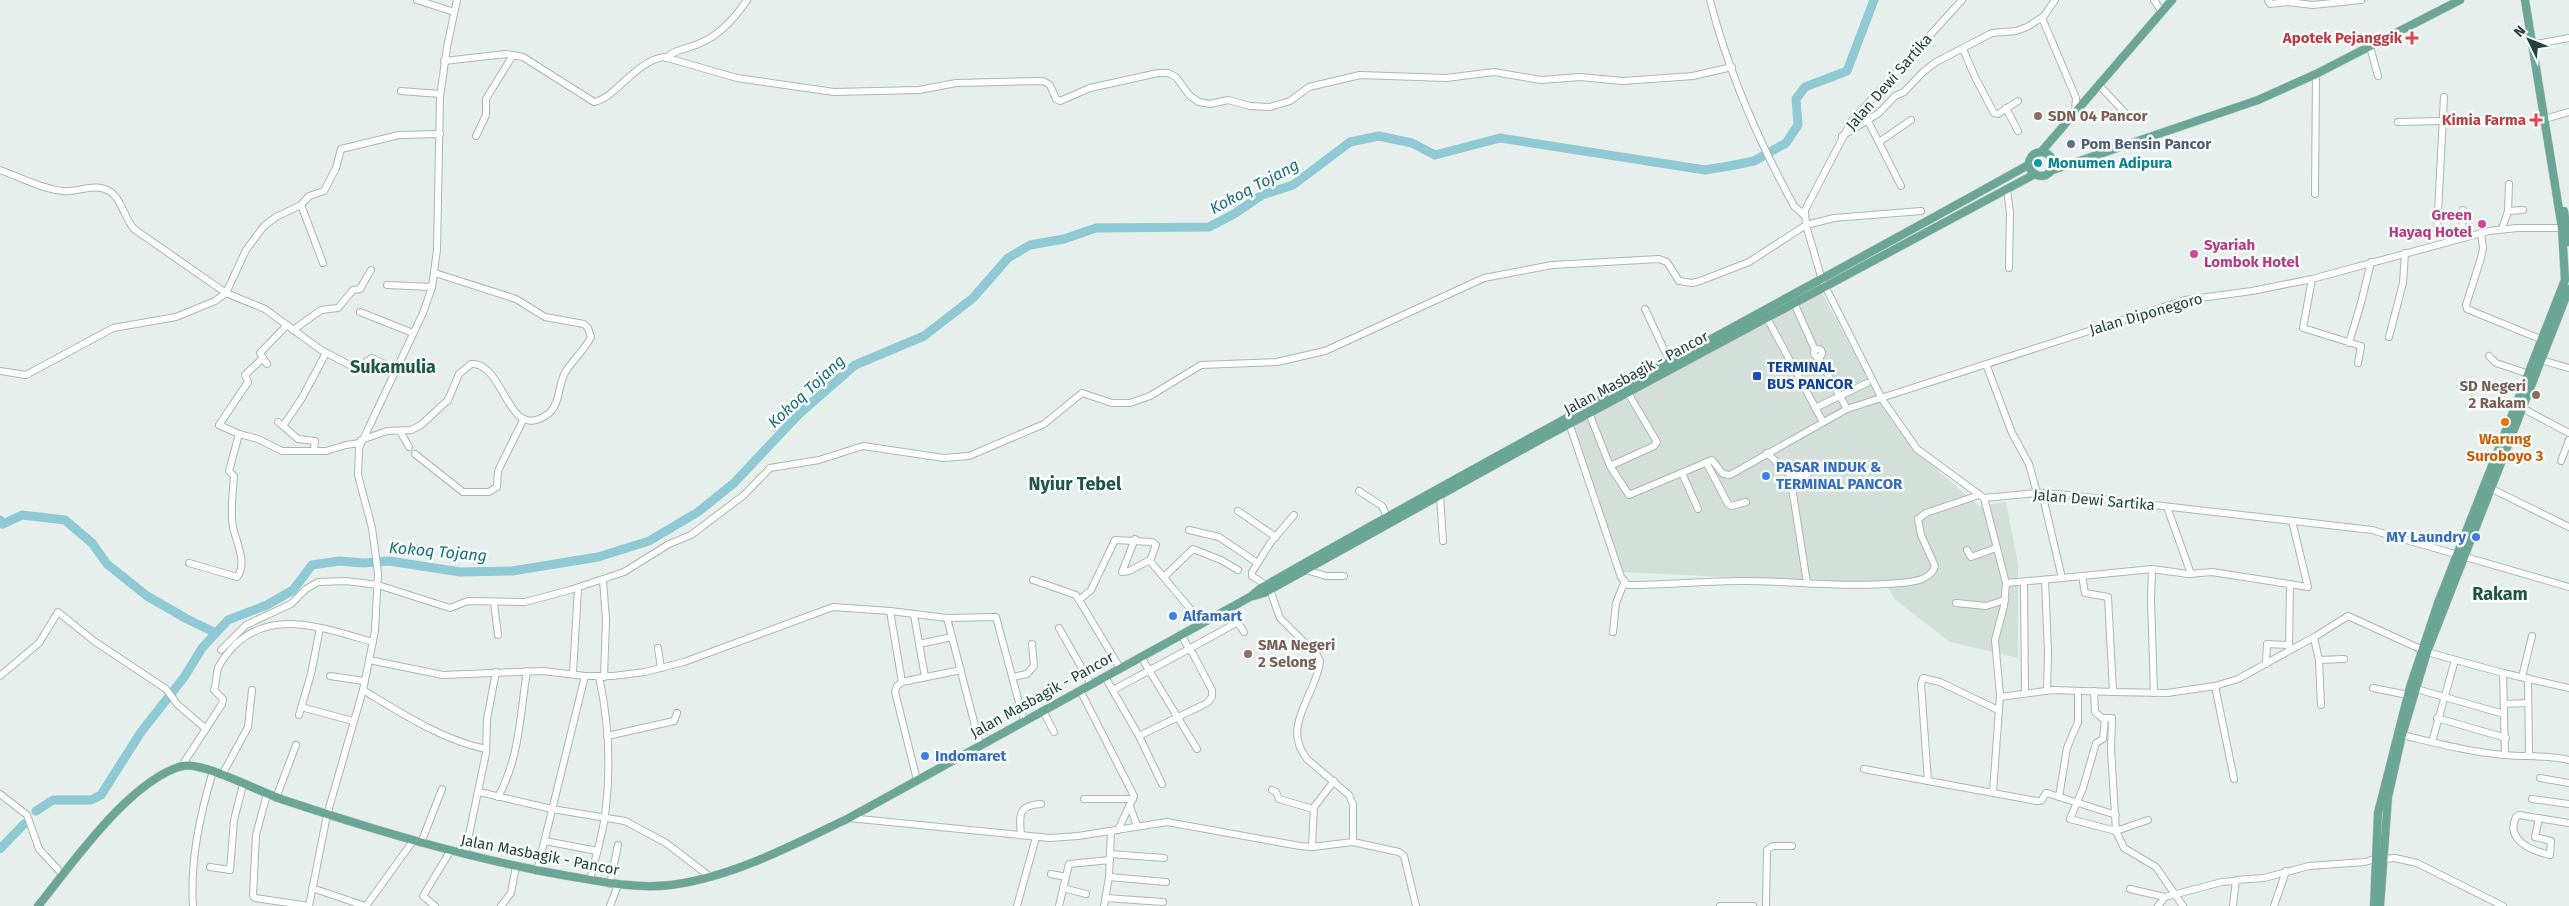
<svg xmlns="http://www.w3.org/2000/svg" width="2569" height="906" font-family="'Fira Sans',sans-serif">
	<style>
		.built { fill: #d4dfda }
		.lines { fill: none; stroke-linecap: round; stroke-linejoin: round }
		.river { stroke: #8ec9d4; stroke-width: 9 }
		.minor-casing { stroke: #a8b8b2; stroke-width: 8 }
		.major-casing { stroke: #c2cac8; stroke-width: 9 }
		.minor { stroke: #fff; stroke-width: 6 }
		.major { stroke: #6aa596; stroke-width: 8 }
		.health-dot { fill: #e0444e; stroke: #f7fbf9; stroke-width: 2 }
		.education-dot { fill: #8d6e63; stroke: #f7fbf9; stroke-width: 2 }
		.service-dot { fill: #5c6f8a; stroke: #f7fbf9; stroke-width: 2 }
		.culture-dot { fill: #0f9aa8; stroke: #f7fbf9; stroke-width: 2 }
		.hotel-dot { fill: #d1479c; stroke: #f7fbf9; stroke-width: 2 }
		.transit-dot { fill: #1a4fb4; stroke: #f7fbf9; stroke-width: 2 }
		.food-dot { fill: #e8710a; stroke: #f7fbf9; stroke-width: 2 }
		.shop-dot { fill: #3f7fe0; stroke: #f7fbf9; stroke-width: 2 }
		.labels { text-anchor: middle; stroke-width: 5; stroke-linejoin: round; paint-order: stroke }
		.health-label { font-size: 15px; font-weight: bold; fill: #be3a42; stroke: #f7fbf9; text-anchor: end }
		.street-label { font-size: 15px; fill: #24423a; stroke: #f7fbf9 }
		.education-label { font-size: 15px; font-weight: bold; fill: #785e54; stroke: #f7fbf9; text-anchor: start }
		.service-label { font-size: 15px; font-weight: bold; fill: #4e5e75; stroke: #f7fbf9; text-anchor: start }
		.culture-label { font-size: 15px; font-weight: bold; fill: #0d838f; stroke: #f7fbf9; text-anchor: start }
		.hotel-label { font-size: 15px; font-weight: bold; fill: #b23c85; stroke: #f7fbf9; text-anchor: end }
		.transit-label { font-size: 15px; font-weight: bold; fill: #164399; stroke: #f7fbf9; text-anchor: start }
		.food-label { font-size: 15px; font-weight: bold; fill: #c56008; stroke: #f7fbf9 }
		.shop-label { font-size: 15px; font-weight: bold; fill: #366cbe; stroke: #f7fbf9; text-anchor: start }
		.water-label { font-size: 16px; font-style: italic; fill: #1c6f80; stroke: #f7fbf9 }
		.quarter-label { font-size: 18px; font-weight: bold; fill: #1f5548; stroke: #f7fbf9 }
	</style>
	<rect width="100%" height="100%" fill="#e6efeb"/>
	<polygon class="built" points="1821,291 1869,381 1913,449 1979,506 2006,502 2018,564 2018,658 1950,642 1894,599 1887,585 1623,572 1571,425"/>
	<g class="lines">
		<g class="river">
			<polyline points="0,520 3,524 22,515 65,520 92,543 107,564 147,596 187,619 216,633"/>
			<polyline points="36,811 53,800 91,800 101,795 141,732 185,676 202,648 228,620 267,605 293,590 312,565 339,561 364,563 389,561 460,572 512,571 598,557 649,541 698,512 734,483 800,413 855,365 924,336 973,298 1008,258 1030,245 1064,239 1096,228 1209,227 1234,214 1262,195 1293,185 1350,142 1379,136 1412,143 1435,155 1500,138 1705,170 1729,166 1754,161 1786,143 1798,125 1796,99 1805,87 1847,71 1874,0"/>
			<polyline points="0,849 24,824"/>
		</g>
		<defs>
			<g id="minor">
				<polyline points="417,0 454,12"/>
				<path d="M1710 0C1728 71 1759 142 1794 206L1805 216"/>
				<polyline points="1962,0 1851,122 1805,210 1806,225 1822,280 1882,399 1917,449 1984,498 2037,493 2058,494 2372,530 2569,587"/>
				<polyline points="2154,0 2162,12"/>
				<polyline points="2268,0 2270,4 2288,2 2313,5 2361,0"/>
				<polyline points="2042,18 2076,98 2075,112"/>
				<polyline points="2536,44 2569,38"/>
				<polyline points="2370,47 2378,76"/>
				<polyline points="1963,49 1975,77 1994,113 1998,114 2018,101"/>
				<path d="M666 58C675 49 687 49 698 44 719 36 735 18 747 0"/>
				<path d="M444 61 506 54 523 57 594 102C616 98 635 61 664 57L737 78 834 92 919 90 956 83 1043 81 1050 85 1056 99 1060 101 1090 88 1158 73H1168L1176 77 1190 96 1199 102 1210 104 1228 100 1250 106 1270 107 1290 101 1309 87 1360 75 1446 78 1494 72 1541 80 1580 77 1623 81 1693 76 1732 67"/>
				<polyline points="2099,85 2128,116"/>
				<polyline points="401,91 440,94"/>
				<polyline points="2006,108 2018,131"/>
				<polyline points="2548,118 2569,112"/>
				<polyline points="1868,121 1901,186"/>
				<polyline points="2398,122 2442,121"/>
				<polyline points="476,136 486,115 486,99 513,55"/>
				<polyline points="1842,136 1879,113 1895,96 1904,92 1923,72 1936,62 1992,33 2016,31 2027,27 2044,16 2055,0"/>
				<polyline points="1879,142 1911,120"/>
				<path d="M0 170C20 177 42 189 63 191 79 193 96 181 112 193 122 201 125 219 134 229L226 293 265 309 321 350 359 370 363 369 367 361 372 358 395 369"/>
				<polyline points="2007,189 2010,213 2009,268"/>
				<polyline points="2315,194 2316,74"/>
				<polyline points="301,205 323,263"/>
				<polyline points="2508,211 2523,210"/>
				<polyline points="2502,229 2508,211 2509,184"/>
				<polyline points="2437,232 2444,97"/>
				<polyline points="2481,233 2483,248 2481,258 2466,305 2467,309 2545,341"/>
				<polyline points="2457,239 2462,233 2463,210"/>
				<polyline points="2312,279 2303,328 2361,346 2358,363"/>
				<polyline points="387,285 432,287"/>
				<polyline points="1794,303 1815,350"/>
				<polyline points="1645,309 1670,362"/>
				<polyline points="360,312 413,333"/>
				<polyline points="1767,318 1823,422"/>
				<polyline points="293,330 321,310 338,308 353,290 360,289 371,270"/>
				<polyline points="2389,337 2403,283 2405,253"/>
				<polyline points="2349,343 2361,303 2371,262"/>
				<circle cx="1818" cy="353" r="4"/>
				<polyline points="2489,356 2496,363 2529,374"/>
				<polyline points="1818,357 1847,409 2185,300 2252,291 2312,279 2489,231 2517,228 2565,228"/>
				<polyline points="263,358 260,353 287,325"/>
				<polyline points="2541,360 2569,368"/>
				<polyline points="1986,364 2012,433 2029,464 2037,493"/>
				<polyline points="0,371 26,375 113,328 176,317 215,301 226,293 246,250 264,226 276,217 301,205 309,196 324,191 336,168 341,149 399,135 440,134"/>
				<polyline points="1815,408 1867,383"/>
				<polyline points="2522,408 2569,433"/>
				<polyline points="1589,413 1610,466 1629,495 1712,460 1723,474 1730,475 1847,409"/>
				<path d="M1568 420 1621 577 1628 585C1666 585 1705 581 1743 581 1795 581 1848 588 1900 583 1913 582 1931 580 1935 566L1921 535 1918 519 1926 513 1979 495"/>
				<polyline points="278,422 283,426 302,398 326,353"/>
				<polyline points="283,426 298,439 315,441 314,450"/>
				<polyline points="400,431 409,447"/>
				<polyline points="239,434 258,439 282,451 326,451 346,445 360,443"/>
				<path d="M361 440 387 431 411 430 421 425 448 400 459 374 471 364C502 361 507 433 539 419 544 417 549 414 552 410 561 399 558 383 566 371 574 359 585 349 591 337L588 328 584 324 545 317 516 299 435 273"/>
				<polyline points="1767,453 1790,475"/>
				<polyline points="415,454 463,492 489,492 497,487 498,471 523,420"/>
				<polyline points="2561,461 2569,440"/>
				<polyline points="1706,462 1728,504 1731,506 1746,502"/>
				<polyline points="1610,466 1654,446 1657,442 1628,393"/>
				<polyline points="1682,473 1698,509"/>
				<polyline points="2490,488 2569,527"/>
				<polyline points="1359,491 1382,506 1389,520"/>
				<polyline points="2042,493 2062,578 2082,576 2085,593 2108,597 2113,692 2167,693 2215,686 2238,679 2316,636 2348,616 2427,652 2503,673 2569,688"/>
				<polyline points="1440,496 1443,541"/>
				<polyline points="1984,498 2006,583 2062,578"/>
				<polyline points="2167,507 2191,574"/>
				<polyline points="1238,511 1276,537"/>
				<polyline points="1189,530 1219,537 1256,562"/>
				<polyline points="1135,539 1122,572 1129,571 1150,560"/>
				<polyline points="1967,550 1971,557 1996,548"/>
				<path d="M189 563 237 577C248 564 236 542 233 527 230 511 233 492 234 476L229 471 239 434 219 425 248 382 245 375 263 358 267 364"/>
				<polyline points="1306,570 1326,576 1344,576"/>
				<polyline points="2082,576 2152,569"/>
				<polyline points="1164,577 1193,549 1221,560 1238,570"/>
				<polyline points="603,580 606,619 604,677"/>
				<polyline points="1033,580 1076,595 1120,668"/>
				<polyline points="2045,580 2048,653 2047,690"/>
				<polyline points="2024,582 2025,692"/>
				<polyline points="1807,583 1790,475 1802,476 1811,472"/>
				<polyline points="1266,585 1252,576 1252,572 1271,542 1294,515"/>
				<path d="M1270 590 1280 618 1317 655 1320 661C1317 694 1280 726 1307 759L1349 795 1353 804V842"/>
				<polyline points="1079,600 1091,590 1115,540 1152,542 1156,545 1150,561 1202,623"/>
				<polyline points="494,603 498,635"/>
				<polyline points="1956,603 1986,606 2005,600"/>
				<polyline points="1229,608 1244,632"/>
				<polyline points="914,615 925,677"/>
				<polyline points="947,618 980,745"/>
				<polyline points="1059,628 1091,684"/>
				<polyline points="1613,632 1616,603 1624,583"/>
				<polyline points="1181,634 1189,649 1238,622"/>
				<polyline points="2314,638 2319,660 2321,705"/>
				<polyline points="919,644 952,637"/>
				<polyline points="658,648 661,668"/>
				<polyline points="221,650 246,625 291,604 306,589 318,582 346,581 378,585 450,608 468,601 525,602 570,590 624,572 669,544 691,535 744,495 770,468 819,460 863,446 944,458 969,456 1044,424 1082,393 1112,403 1130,403 1150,396 1201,365 1277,362 1325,351 1484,278 1552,265 1659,259 1667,262 1679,281 1692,283 1700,281 1749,262 1806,225 1834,218 1921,211"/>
				<polyline points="2289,650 2290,584"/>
				<polyline points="1141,657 1197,749"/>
				<polyline points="369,660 443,675 543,671 585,676 613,676 645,672 684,662 833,607 890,611"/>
				<polyline points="2319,660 2344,659"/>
				<polyline points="2266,664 2267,644 2289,645"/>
				<polyline points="573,673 578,588"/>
				<polyline points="2503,673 2505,755"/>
				<polyline points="0,676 39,643 58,612 94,641 166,689 178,705 206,729"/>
				<polyline points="330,676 364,681"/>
				<polyline points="1013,677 1027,674 1034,666 1032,644"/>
				<polyline points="1105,677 1139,736 1162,784"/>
				<polyline points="2522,677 2532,636"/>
				<polyline points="2528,678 2529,755"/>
				<polyline points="902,682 961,670"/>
				<polyline points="2215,686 2234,779"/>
				<polyline points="2373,688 2408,695"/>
				<polyline points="2413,688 2504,714"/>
				<path d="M363 690C401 713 442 740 486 749"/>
				<polyline points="1080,690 1134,796 1118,830"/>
				<polyline points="1113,690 1189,649 1193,654 1212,690 1212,697 1207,703 1139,736"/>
				<polyline points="2094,691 2095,712 2102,718 2112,718 2111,749 2116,831 2148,820"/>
				<polyline points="2154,693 2151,600 2152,569 2188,574 2212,572 2308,587 2292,521"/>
				<polyline points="2000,697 2053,690 2113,692"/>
				<polyline points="2504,704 2528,703"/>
				<polyline points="301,707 353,721"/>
				<polyline points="1043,711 1054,732"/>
				<polyline points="299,715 311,674 320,628"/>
				<polyline points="2105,718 2103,739 2096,743 2083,788 2070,819 2116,831 2124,848 2156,867 2183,906"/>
				<polyline points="2437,718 2506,738"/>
				<path d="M2402 735C2436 743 2470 752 2504 755 2526 757 2547 755 2569 760"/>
				<polyline points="607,736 674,721 677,713"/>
				<polyline points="2432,742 2455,660"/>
				<path d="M181 767 222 704 223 699 214 690C217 682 216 674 218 668 222 659 231 649 237 643 276 608 329 630 373 642"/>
				<polyline points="1864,769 1928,781 1921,684 1923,678 1940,682 1998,710"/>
				<polyline points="222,775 248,727 252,690"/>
				<polyline points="2540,778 2569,783"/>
				<polyline points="917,780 895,692 897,686 902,682 890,611 947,618 996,617 1024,721"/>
				<polyline points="1928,781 2037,801 2041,801 2046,793 2050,794 2116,815"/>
				<polyline points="1272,790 1276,792 1279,799 1313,809"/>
				<polyline points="479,792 552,809 625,821 666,843 709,876"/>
				<polyline points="1993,792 2000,695 1995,640 2004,606 2006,583"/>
				<polyline points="0,794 27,815 39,849 63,875"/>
				<polyline points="267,794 256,835 253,896 255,898 309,906 327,815 363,690 375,631 378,573 372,528 358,475 359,448 423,313 432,287 437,250 440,97 447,47 457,0"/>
				<path d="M498 797C520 757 520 714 527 671"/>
				<polyline points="2059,797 2067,748 2078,722 2078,691"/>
				<polyline points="276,798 296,745"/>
				<polyline points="1084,799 1133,799"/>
				<polyline points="2532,799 2569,804"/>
				<polyline points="1130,806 1137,826"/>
				<polyline points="849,818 1050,838 1078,836 1167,822 1300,846 1312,847 1353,842 1399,852 1404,856 1416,906"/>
				<path d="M2539 818 2535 837 2551 841 2550 855C2532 851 2505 840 2516 817L2519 815 2569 823"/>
				<path d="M1021 835C1019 815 1018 805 1041 804"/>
				<polyline points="545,841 597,851"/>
				<polyline points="421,843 442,789"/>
				<polyline points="1312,847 1314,807 1334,781"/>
				<polyline points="465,854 486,753 487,719 496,672"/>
				<polyline points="1110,854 1164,858"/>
				<polyline points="2385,859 2395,858 2417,863 2503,906"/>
				<polyline points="210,867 230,870 234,820 243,785"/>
				<polyline points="537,871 585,676"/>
				<polyline points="1051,874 1066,877"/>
				<polyline points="1109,877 1166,882"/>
				<path d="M590 880C595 859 602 837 605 816 611 770 609 722 599 677"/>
				<polyline points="610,884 618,845"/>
				<polyline points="312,888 365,906"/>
				<polyline points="1063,888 1086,894"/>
				<polyline points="2130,889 2165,897"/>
				<polyline points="1106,898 1163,902"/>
				<path d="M193 906C190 860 200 815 213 771"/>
				<polyline points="366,906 413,841"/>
				<polyline points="435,906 423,896 451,850"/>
				<polyline points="501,906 511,893 516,866"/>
				<polyline points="610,906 618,885"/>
				<polyline points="1017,906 1036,837"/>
				<polyline points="1059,906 1069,864 1110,860"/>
				<polyline points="1104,906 1109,877 1111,831"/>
				<polyline points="1720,906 1753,906"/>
				<polyline points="1766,906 1767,850 1773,846 1792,846"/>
				<polyline points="2158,906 2165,897 2222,882 2235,881"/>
				<polyline points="2233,906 2236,880 2264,878 2309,866 2365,862 2378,858"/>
				<polyline points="2274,906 2286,871"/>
			</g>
			<g id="major">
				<polyline points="2041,152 2172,0"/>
				<circle cx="2041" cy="164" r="12"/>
				<polyline points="2050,171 2258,100 2316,74 2460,0"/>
				<polyline points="2564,211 2569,242"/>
				<polyline points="1254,596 1264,593 1543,438 2035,174"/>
				<path d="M38 906C72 864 129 781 182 766 203 761 261 793 284 800 377 831 471 859 568 876 603 882 636 889 671 885 733 877 793 845 849 818L1250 597 1261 588C1515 443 1774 307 2030 164"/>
				<polyline points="2374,906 2378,813 2410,687 2438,603 2565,280 2562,228 2525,0"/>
				<polyline points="2380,906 2388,797 2402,735 2427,652 2569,289"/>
			</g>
		</defs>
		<use href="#minor" class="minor-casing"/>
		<use href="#major" class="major-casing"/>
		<use href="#minor" class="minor"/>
		<use href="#major" class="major"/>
	</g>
	<g class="health-dot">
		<path d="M2409.5 30.5h5v5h5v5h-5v5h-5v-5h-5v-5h5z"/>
		<path d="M2533.5 112.5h5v5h5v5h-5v5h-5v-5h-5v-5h5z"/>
	</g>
	<g class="education-dot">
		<circle cx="2038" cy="116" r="5"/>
		<circle cx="2536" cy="395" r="5"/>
		<circle cx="1248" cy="654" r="5"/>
	</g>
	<circle class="service-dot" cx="2071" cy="144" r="5"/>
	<circle class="culture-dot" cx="2038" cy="163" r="5"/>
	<g class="hotel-dot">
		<circle cx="2482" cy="224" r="5"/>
		<circle cx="2194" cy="254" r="5"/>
	</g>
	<rect class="transit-dot" x="1752" y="371" width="10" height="10" rx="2.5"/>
	<circle class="food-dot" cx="2505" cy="422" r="5"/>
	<g class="shop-dot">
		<circle cx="1766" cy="476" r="5"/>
		<circle cx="2476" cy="537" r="5"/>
		<circle cx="1173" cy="616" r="5"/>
		<circle cx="925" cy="756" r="5"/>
	</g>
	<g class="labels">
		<g class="health-label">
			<text x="2402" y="43">Apotek Pejanggik</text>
			<text x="2526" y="125">Kimia Farma</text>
		</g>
		<g class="street-label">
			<text transform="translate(1889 82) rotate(-49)" y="5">Jalan Dewi Sartika</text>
			<text transform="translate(2146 314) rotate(-16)" y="5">Jalan Diponegoro</text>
			<text transform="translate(1636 373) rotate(-28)" y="5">Jalan Masbagik - Pancor</text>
			<text transform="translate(2094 500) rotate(5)" y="5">Jalan Dewi Sartika</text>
			<text transform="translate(1042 695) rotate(-29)" y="5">Jalan Masbagik - Pancor</text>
			<text transform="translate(540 855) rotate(11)" y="5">Jalan Masbagik - Pancor</text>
		</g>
		<g class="education-label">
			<text x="2048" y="121">SDN 04 Pancor</text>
			<text x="2526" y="391" text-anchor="end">SD Negeri<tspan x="2526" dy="17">2 Rakam</tspan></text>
			<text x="1258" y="650">SMA Negeri<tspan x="1258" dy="17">2 Selong</tspan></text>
		</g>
		<g class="service-label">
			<text x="2081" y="149">Pom Bensin Pancor</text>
		</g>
		<g class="culture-label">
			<text x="2048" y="168">Monumen Adipura</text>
		</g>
		<g class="hotel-label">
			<text x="2472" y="220">Green<tspan x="2472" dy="17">Hayaq Hotel</tspan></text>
			<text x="2204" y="250" text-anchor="start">Syariah<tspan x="2204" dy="17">Lombok Hotel</tspan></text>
		</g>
		<g class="transit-label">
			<text x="1767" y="372">TERMINAL<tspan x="1767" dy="17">BUS PANCOR</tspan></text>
		</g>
		<g class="food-label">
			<text x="2505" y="444">Warung<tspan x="2505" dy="17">Suroboyo 3</tspan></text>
		</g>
		<g class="shop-label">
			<text x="1776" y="472">PASAR INDUK &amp;<tspan x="1776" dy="17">TERMINAL PANCOR</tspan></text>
			<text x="2466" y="542" text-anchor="end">MY Laundry</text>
			<text x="1183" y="621">Alfamart</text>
			<text x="935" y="761">Indomaret</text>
		</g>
		<g class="water-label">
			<text transform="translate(1254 186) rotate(-28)" y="6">Kokoq Tojang</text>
			<text transform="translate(806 391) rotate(-43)" y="6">Kokoq Tojang</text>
			<text transform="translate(438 551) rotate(5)" y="6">Kokoq Tojang</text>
		</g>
		<g class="quarter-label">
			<text x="393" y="373">Sukamulia</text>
			<text x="1075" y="490">Nyiur Tebel</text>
			<text x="2500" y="600">Rakam</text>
		</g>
	</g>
	<g transform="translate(2529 40) rotate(313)" stroke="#f7fbf9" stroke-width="4" paint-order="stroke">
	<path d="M0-4L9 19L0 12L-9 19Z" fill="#24423a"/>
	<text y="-8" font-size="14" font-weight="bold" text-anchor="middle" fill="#24423a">N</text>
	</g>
</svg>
